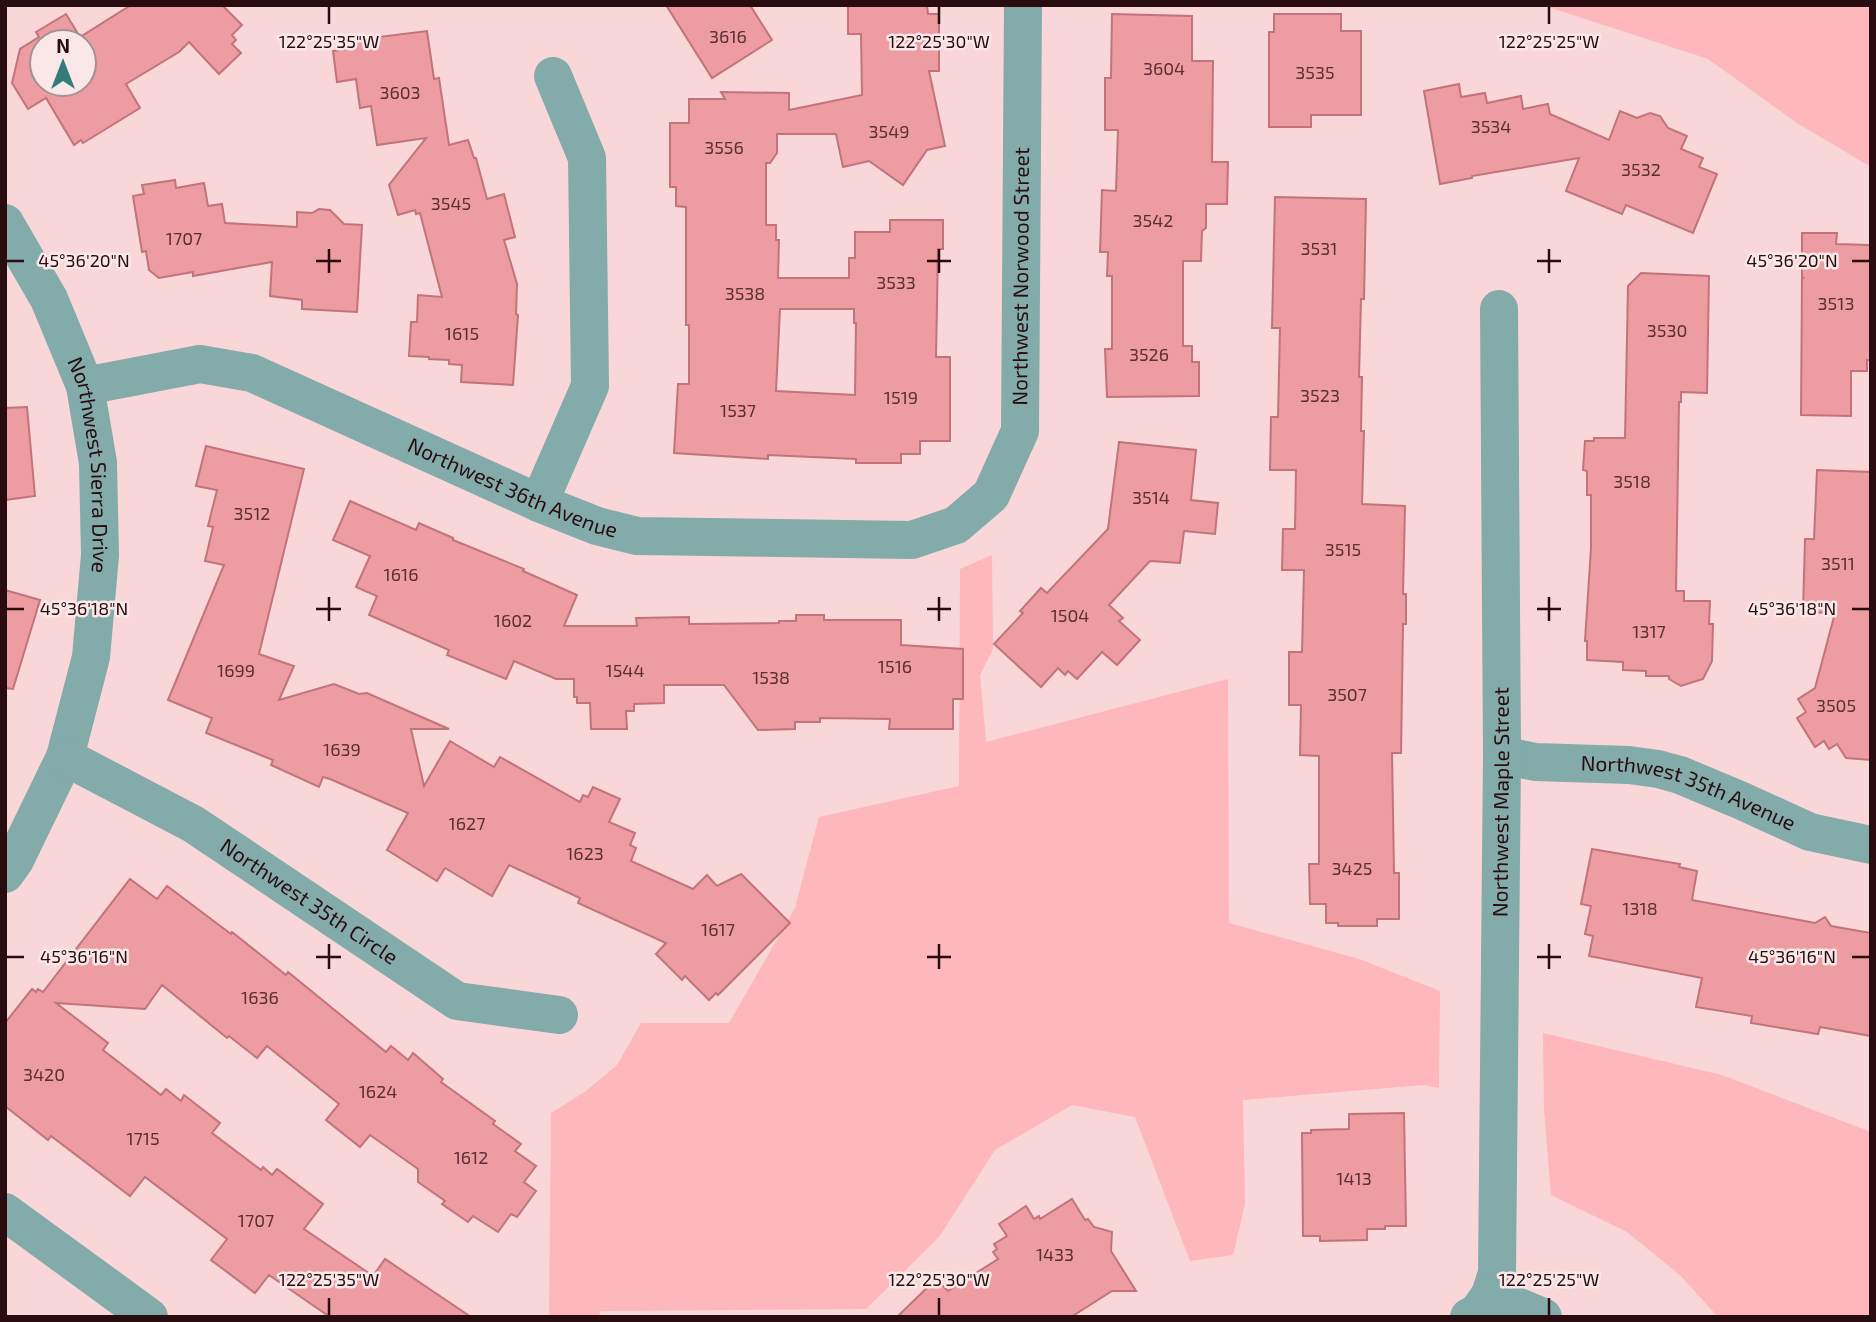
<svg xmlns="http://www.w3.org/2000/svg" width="1876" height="1322" font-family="'Exo 2',sans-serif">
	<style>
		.green { fill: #feb7bb }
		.building { fill: #ed9ca1; stroke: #c1747a; stroke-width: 2; fill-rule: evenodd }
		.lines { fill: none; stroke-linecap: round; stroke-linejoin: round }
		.street { stroke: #82abaa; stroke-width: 38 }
		.ticks { fill: none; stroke: #290c10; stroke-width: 2.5 }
		.labels { text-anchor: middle; stroke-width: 5; stroke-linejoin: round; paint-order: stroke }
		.number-label { font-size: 18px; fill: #5a3034 }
		.street-label { font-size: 21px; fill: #290c10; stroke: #fae8e9 }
		.ticks-label { font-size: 18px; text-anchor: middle; fill: #290c10; stroke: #fae8e9; stroke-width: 5; stroke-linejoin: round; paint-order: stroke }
	</style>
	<rect width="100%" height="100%" fill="#f9d6d8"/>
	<g class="green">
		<polygon points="1542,5 1871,5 1871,167 1797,123 1708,59"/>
		<polygon points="992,555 993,649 980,675 986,742 1228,679 1229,923 1359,959 1440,991 1439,1088 1423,1085 1243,1100 1245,1204 1233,1255 1190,1261 1135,1117 1072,1105 995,1150 939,1237 866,1309 600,1311 599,1317 549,1317 551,1113 586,1091 617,1065 641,1023 729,1023 795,908 819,817 959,786 960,569"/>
		<polygon points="1543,1033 1722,1075 1871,1132 1871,1317 1718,1317 1681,1276 1627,1232 1551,1195 1544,1110"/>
	</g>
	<g class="building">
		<path d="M131 5H222L242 25 232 35 236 40 232 44 241 53 219 74 189 42 179 52 126 84 140 108 83 143 81 140 74 145 46 98 28 109 12 83 20 49 39 37 36 32 66 14 80 37ZM42 42H84V84H42Z"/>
		<polygon points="666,5 750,5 772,40 712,78"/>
		<path d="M848 5H927L928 14H939V71H929L945 146 927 150 903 185 869 161 843 167 836 134H777V153L770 163H766V225H776V240H779L778 278H849V258H855V232H890V220H943V249H938L936 357H950V441H920V454H901V463H856V459L768 455V459L674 453 678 384H689V325H686V207L676 206V187H670V123H689V99H725L721 92 789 93V110L862 95 861 34H848ZM780 309H854V323H856L855 395 776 391Z"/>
		<polygon points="1112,14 1192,16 1192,61 1213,61 1212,162 1228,162 1227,204 1206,204 1206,228 1202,231 1201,261 1183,261 1183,346 1192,346 1192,362 1199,362 1199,396 1107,397 1105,349 1112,349 1112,276 1107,276 1108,252 1100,252 1102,190 1116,191 1118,130 1105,130 1105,78 1111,78"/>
		<polygon points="1274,14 1341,14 1341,31 1361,31 1361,115 1311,115 1311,127 1269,127 1269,32 1274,32"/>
		<polygon points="427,31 434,79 439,78 449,145 468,140 474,158 476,158 487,199 504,194 515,237 504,240 517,284 516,314 518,315 513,385 461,382 462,365 449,364 449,360 429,359 429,357 409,356 411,322 417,322 418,295 442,297 420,213 416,214 415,210 398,215 389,185 426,138 377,145 371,106 360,108 356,79 337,82 333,51 355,48 354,40"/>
		<polygon points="1459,84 1461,97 1485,93 1487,103 1521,96 1523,109 1548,104 1550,114 1609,140 1620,111 1637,118 1650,113 1660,116 1668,128 1687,136 1681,149 1703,158 1699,167 1717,174 1693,233 1626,205 1622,214 1566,191 1579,158 1472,176 1472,178 1440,184 1424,91"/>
		<polygon points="175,180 176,188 204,183 208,206 222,204 225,223 297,227 297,212 312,213 319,209 330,210 344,224 362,225 357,312 302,309 302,300 270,296 272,262 193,276 193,272 159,278 149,270 146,251 142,252 133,196 144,194 142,185"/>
		<polygon points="1275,197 1366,199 1364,299 1361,299 1359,377 1362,377 1361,431 1364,431 1362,504 1405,506 1403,594 1406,594 1406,624 1403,624 1401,753 1392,753 1394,873 1399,873 1399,919 1377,919 1377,926 1338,926 1338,923 1326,923 1326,904 1310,904 1309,864 1319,864 1319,756 1300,755 1301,705 1289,705 1289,652 1302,652 1304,570 1282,570 1283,529 1295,529 1296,470 1270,470 1271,417 1278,417 1280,328 1272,328"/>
		<polygon points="1802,233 1837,233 1836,244 1869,245 1871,248 1871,360 1867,360 1867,371 1851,371 1851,416 1801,415 1802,278 1804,278 1802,277"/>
		<polygon points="1641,273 1709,276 1707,393 1681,392 1681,402 1679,402 1676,591 1684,591 1684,601 1710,601 1709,624 1713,624 1712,661 1703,679 1681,686 1669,679 1669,676 1646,676 1646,671 1623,670 1623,662 1587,660 1587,641 1585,641 1591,548 1591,495 1587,495 1587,471 1583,470 1585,441 1594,441 1594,438 1625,438 1628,286"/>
		<polygon points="27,407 35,496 5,500 5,408"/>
		<polygon points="1119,442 1196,450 1191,500 1218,503 1215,534 1184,531 1180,563 1150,561 1109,605 1123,618 1119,621 1140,640 1117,665 1102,652 1077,679 1068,671 1065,675 1058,668 1041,687 994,644 1023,613 1020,611 1041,588 1047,593 1108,529"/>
		<polygon points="206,446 304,469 259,654 294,666 279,700 334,684 359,694 367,693 449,729 411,729 424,786 450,741 494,767 500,757 580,802 583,795 588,797 593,787 620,799 609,822 635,833 630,845 636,848 631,861 693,889 707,875 717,886 741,874 790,923 718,995 716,993 709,1000 685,976 682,980 656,954 666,943 578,903 580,898 509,865 492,896 445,868 437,881 387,850 408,813 330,779 323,777 319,787 271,765 273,760 206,733 212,718 168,700 224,565 205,561 213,527 208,526 217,490 196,486"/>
		<polygon points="1817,470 1871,472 1871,760 1846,758 1837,744 1829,749 1824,741 1815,747 1797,718 1806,712 1798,699 1815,688 1835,613 1803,612 1805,539 1814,539"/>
		<polygon points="350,501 416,530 419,523 453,538 453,540 524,569 523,571 577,595 564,626 637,626 636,618 689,617 689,624 779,623 779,621 796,621 796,615 824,615 824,620 901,620 901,645 963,649 963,699 953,699 953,729 889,729 890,719 820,718 820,722 795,722 795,729 758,730 724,685 664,685 664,703 634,704 634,711 626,711 627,729 591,729 590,703 577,703 577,697 574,697 574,679 556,679 514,661 506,679 447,655 449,650 369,615 377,596 356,587 370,556 333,540"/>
		<polygon points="5,590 40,600 13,689 5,688"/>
		<polygon points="1592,849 1680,864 1679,867 1697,871 1692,900 1815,923 1825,917 1831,926 1871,933 1871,1036 1820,1027 1818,1034 1751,1023 1752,1016 1696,1007 1702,978 1589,956 1593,936 1585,934 1591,906 1581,904"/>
		<polygon points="130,879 157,899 167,886 231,934 232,932 286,975 288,972 386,1052 391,1046 408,1060 413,1053 443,1079 441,1082 495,1121 493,1124 521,1144 515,1151 536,1166 524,1182 536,1191 517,1217 511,1214 498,1232 473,1216 468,1222 442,1204 445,1201 418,1182 418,1169 370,1135 360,1147 326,1120 339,1104 267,1046 257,1058 229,1036 227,1038 162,985 145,1009 56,1003 108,1043 103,1050 161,1095 166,1089 181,1101 184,1095 220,1123 212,1133 261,1170 263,1167 272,1175 277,1169 323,1204 304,1229 373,1276 385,1259 471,1317 330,1317 269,1275 255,1293 211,1260 227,1239 145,1177 130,1196 51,1136 48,1140 5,1106 5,1023 32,989 36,992 38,989 43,992"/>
		<polygon points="1404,1113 1406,1226 1385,1226 1385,1229 1367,1229 1367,1240 1320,1241 1320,1236 1303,1236 1302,1133 1311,1133 1311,1130 1349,1129 1349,1114"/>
		<polygon points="1072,1199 1085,1220 1088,1219 1094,1227 1112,1232 1111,1251 1136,1291 1112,1291 1071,1317 897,1317 936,1279 948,1291 998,1259 993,1252 997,1249 994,1244 1007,1236 999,1224 1026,1206 1034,1219 1039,1216 1040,1219"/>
	</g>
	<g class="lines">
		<g class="street">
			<path id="s1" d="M5 223 49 299 85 386 98 463 100 555 91 657 65 757 15 860 5 874"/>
			<path id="s2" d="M85 386 200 364 252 373 539 503 597 526 637 536 912 540 956 525 991 495 1020 431 1023 5"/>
			<polyline points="539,503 590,386 587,158 553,76"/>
			<path id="s3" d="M1502 755 1535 762 1629 765 1658 769 1680 775 1742 801 1810 832 1871 845"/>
			<path id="s4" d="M65 757 193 824 457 1001 559 1015"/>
			<polyline points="5,1212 149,1317"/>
			<path id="s5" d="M1490 1295 1497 1273 1502 755 1499 309"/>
			<polyline points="1469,1317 1478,1312 1490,1295 1543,1317"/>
		</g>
	</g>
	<path class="ticks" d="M329 7V24M939 7V24M1549 7V24M329 249V273M939 249V273M1549 249V273M7 261H24M316 261H341M927 261H951M1537 261H1561M1852 261H1869M329 597V621M939 597V621M1549 597V621M7 609H24M316 609H341M927 609H951M1537 609H1561M1852 609H1869M329 944V969M939 944V969M1549 944V969M7 957H24M316 957H341M927 957H951M1537 957H1561M1852 957H1869M329 1298V1315M939 1298V1315M1549 1298V1315"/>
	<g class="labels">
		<g class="number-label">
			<text x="728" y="43">3616</text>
			<text x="1164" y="75">3604</text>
			<text x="1315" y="79">3535</text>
			<text x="400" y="99">3603</text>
			<text x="1491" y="133">3534</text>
			<text x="889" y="138">3549</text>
			<text x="724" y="154">3556</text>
			<text x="1641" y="176">3532</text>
			<text x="451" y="210">3545</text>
			<text x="1153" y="227">3542</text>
			<text x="184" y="245">1707</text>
			<text x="1319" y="255">3531</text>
			<text x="896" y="289">3533</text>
			<text x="745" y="300">3538</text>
			<text x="1836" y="310">3513</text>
			<text x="1667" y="337">3530</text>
			<text x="462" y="340">1615</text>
			<text x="1149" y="361">3526</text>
			<text x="1320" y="402">3523</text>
			<text x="901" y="404">1519</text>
			<text x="738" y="417">1537</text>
			<text x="1632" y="488">3518</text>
			<text x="1151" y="504">3514</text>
			<text x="252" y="520">3512</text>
			<text x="1343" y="556">3515</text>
			<text x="1838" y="570">3511</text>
			<text x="401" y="581">1616</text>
			<text x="1070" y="622">1504</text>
			<text x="513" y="627">1602</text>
			<text x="1649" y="638">1317</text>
			<text x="895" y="673">1516</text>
			<text x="236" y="677">1699</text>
			<text x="625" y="677">1544</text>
			<text x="771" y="684">1538</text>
			<text x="1347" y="701">3507</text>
			<text x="1836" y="712">3505</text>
			<text x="342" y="756">1639</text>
			<text x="467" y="830">1627</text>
			<text x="585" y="860">1623</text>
			<text x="1352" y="875">3425</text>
			<text x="1640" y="915">1318</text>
			<text x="718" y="936">1617</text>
			<text x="260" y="1004">1636</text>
			<text x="44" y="1081">3420</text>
			<text x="378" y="1098">1624</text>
			<text x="143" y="1145">1715</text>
			<text x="471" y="1164">1612</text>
			<text x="1354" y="1185">1413</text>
			<text x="256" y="1227">1707</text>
			<text x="1055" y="1261">1433</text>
		</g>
		<g class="street-label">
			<text dy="7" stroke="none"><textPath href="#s2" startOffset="1181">Northwest Norwood Street</textPath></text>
			<text dy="7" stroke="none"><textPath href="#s1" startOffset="261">Northwest Sierra Drive</textPath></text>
			<text dy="7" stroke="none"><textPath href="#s2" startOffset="455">Northwest 36th Avenue</textPath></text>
			<text dy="7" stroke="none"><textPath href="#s3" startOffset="192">Northwest 35th Avenue</textPath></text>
			<text dy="7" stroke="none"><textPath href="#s5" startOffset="494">Northwest Maple Street</textPath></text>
			<text dy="7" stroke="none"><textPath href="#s4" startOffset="284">Northwest 35th Circle</textPath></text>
		</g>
	</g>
	<g class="ticks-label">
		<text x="329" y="48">122°25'35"W</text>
		<text x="939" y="48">122°25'30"W</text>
		<text x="1549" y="48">122°25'25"W</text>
		<text x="84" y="267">45°36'20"N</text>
		<text x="1792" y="267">45°36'20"N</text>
		<text x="84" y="615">45°36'18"N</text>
		<text x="1792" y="615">45°36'18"N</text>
		<text x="84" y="963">45°36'16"N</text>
		<text x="1792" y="963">45°36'16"N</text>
		<text x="329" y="1286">122°25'35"W</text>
		<text x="939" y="1286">122°25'30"W</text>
		<text x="1549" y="1286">122°25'25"W</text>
	</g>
	<rect width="1876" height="1322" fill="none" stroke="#290c10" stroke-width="14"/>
	<g transform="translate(63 63)"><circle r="33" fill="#fae8e9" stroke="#a69092" stroke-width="2"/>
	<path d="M0-5L12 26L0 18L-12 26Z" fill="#337c7c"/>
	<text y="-10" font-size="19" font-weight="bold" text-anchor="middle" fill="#290c10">N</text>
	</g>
</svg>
